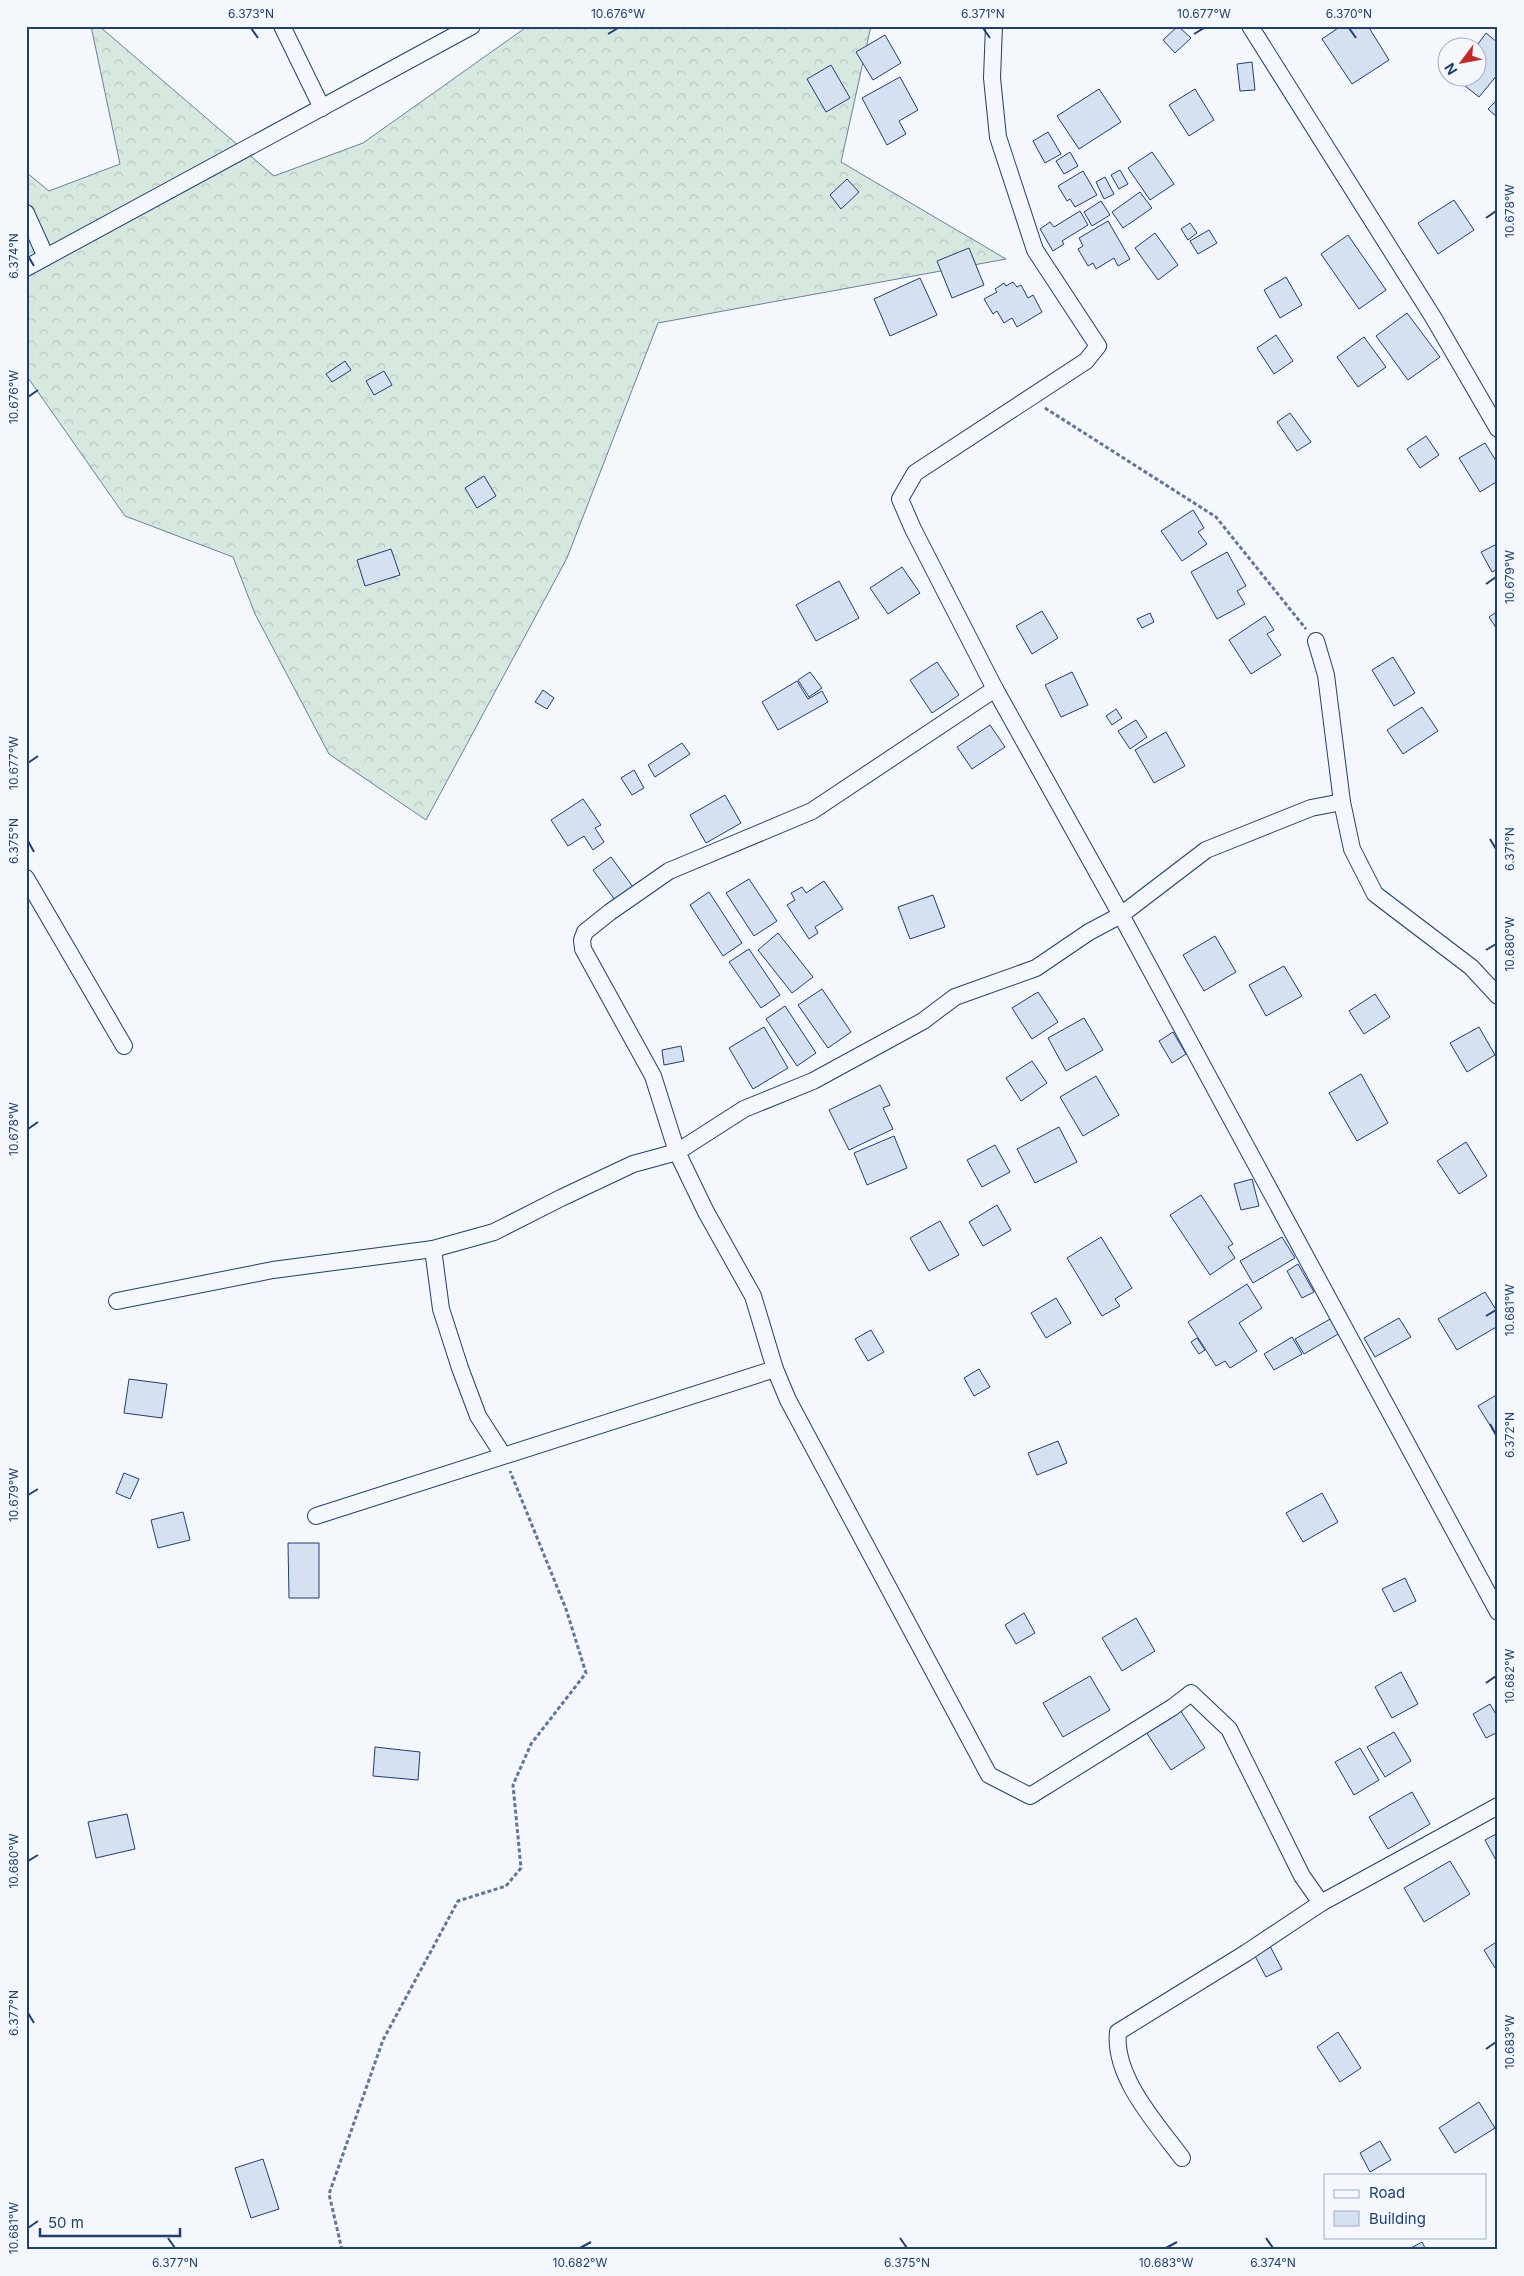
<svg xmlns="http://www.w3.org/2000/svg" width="1524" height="2276" font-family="Inter,sans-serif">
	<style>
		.forest { fill: url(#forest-crowns); stroke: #687fa3 }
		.building { fill: #d5e0f0; stroke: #1d3f73 }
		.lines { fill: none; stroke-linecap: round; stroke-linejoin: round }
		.street-casing { stroke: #1d3f73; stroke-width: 18 }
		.path { stroke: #5e769c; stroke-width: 3; stroke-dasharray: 4 2.5; stroke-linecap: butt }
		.street { stroke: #f4f7fb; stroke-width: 16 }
		.ticks { fill: none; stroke: #1d3f73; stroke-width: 2 }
		.neatline { fill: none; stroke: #1d3f73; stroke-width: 2 }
		.ticks-label { font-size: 12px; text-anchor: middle; fill: #1d3f73 }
	</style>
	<defs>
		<pattern id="forest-crowns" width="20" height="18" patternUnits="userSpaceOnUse" patternTransform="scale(1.25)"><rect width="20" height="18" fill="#d7e8df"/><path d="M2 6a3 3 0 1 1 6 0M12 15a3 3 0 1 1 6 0" fill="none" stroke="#b8c8c3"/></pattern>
	</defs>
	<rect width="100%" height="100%" fill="#f4f7fb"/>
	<polygon class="forest" points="91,26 99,26 274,176 363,143 528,26 871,26 841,162 1006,259 658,323 567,558 426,820 329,754 255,614 233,557 125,516 26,375 26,172 49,191 120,164"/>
	<g class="building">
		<polygon points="1178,26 1191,38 1175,53 1163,40"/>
		<polygon points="1341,26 1368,26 1389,60 1352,84 1322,39"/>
		<polygon points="1486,33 1498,43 1498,74 1479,97 1455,78 1476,78 1475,48"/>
		<polygon points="885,35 901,63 873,80 856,52"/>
		<polygon points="1252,62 1255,90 1240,91 1237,64"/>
		<polygon points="831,65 850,98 826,112 807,79"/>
		<polygon points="900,77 918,110 899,121 906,134 887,145 862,98"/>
		<polygon points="1099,89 1121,122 1079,149 1057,116"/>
		<polygon points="1195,89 1214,120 1189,136 1169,105"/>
		<polygon points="1498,99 1498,118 1488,109"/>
		<polygon points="1048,132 1061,154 1045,163 1033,141"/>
		<polygon points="1070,152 1078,166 1064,174 1056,161"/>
		<polygon points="1152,152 1174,184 1150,200 1128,168"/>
		<polygon points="1120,170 1128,184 1119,189 1111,175"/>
		<polygon points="1083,171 1097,195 1075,207 1070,199 1067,201 1058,186"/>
		<polygon points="1105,177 1114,194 1104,199 1096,182"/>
		<polygon points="847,179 859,192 841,209 830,195"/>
		<polygon points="1140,192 1152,208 1123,228 1112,212"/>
		<polygon points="1454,200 1474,230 1438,254 1418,223"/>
		<polygon points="1101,201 1110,215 1092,226 1084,212"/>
		<polygon points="1080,211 1088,225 1062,241 1064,244 1053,251 1040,229 1050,222 1054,227"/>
		<polygon points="1108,221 1130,259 1118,266 1114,258 1096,269 1093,263 1088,266 1078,249 1083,246 1079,238"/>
		<polygon points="1190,223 1197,233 1188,240 1181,229"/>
		<polygon points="1209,230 1217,243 1198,254 1190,241"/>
		<polygon points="1155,233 1178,265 1158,280 1135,248"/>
		<polygon points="1348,235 1386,290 1359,309 1321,254"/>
		<polygon points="969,248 984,285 952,298 937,261"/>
		<polygon points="1286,277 1302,305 1280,318 1264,290"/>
		<polygon points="920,278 937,315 890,336 874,299"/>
		<polygon points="1013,282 1017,287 1021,285 1028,298 1033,295 1042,312 1017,327 1012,318 1004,323 997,311 993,314 984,299 997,292 995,289 1004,283 1006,286"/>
		<polygon points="1407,313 1440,357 1408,380 1376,336"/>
		<polygon points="1276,335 1293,361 1274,374 1257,348"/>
		<polygon points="1364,337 1386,367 1358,387 1337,357"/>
		<polygon points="345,361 351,370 332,382 326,374"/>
		<polygon points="384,371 392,385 374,395 366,381"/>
		<polygon points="1290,413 1311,442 1297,451 1277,422"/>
		<polygon points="1426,436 1439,455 1420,468 1407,449"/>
		<polygon points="1485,443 1498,464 1498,481 1480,492 1459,458"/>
		<polygon points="484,476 496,496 477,508 465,488"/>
		<polygon points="1193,510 1204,528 1198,532 1207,544 1182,561 1161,531"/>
		<polygon points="1495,545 1498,550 1498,569 1492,572 1481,552"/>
		<polygon points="391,549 400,575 365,586 357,560"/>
		<polygon points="1227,552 1246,586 1237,591 1245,604 1217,619 1191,572"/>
		<polygon points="902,567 920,593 888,614 870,588"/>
		<polygon points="839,581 859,618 816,641 796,605"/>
		<polygon points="1042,611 1058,638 1032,654 1016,626"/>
		<polygon points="1498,611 1498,631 1489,617"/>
		<polygon points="1150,613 1154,622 1142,628 1137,619"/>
		<polygon points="1265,616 1274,630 1267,634 1281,655 1251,674 1229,640"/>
		<polygon points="1393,657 1415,693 1394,706 1372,670"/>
		<polygon points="937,662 959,695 932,713 910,680"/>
		<polygon points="810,672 822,688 809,697 798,680"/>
		<polygon points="1072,672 1088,705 1061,717 1045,685"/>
		<polygon points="797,681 808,699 822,691 828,702 778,730 762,702"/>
		<polygon points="543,690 554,698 547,709 535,702"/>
		<polygon points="1422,707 1438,731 1403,754 1387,730"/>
		<polygon points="1116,709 1122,718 1112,725 1106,716"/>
		<polygon points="1136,720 1147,737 1130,749 1118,731"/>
		<polygon points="990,725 1005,747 972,769 957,747"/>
		<polygon points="1166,732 1185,766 1154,783 1135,750"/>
		<polygon points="682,743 690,754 655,777 648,765"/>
		<polygon points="634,770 644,788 632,795 621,778"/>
		<polygon points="725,795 741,823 706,843 690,815"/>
		<polygon points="583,799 601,825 595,828 604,842 593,850 584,836 568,846 551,820"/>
		<polygon points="611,857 636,891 618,904 593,870"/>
		<polygon points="749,879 777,921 754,936 726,893"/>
		<polygon points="824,881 843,909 815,927 818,933 809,939 787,905 795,900 791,893 802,887 806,893"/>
		<polygon points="709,892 742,943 723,956 690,905"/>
		<polygon points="933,895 945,927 910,939 898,907"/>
		<polygon points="778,933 813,977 792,993 758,950"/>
		<polygon points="1215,936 1236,972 1204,991 1183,955"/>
		<polygon points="749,949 780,995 761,1008 729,962"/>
		<polygon points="1284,966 1302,996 1266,1016 1249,985"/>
		<polygon points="822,989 851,1032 828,1048 798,1005"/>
		<polygon points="1038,992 1058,1022 1032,1039 1012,1008"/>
		<polygon points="1375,994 1390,1017 1364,1034 1349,1011"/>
		<polygon points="785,1006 816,1053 797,1066 766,1019"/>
		<polygon points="1084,1018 1103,1050 1066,1071 1048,1038"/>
		<polygon points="764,1027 788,1068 753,1089 729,1048"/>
		<polygon points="1479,1027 1495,1055 1467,1072 1450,1043"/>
		<polygon points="1173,1032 1186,1054 1172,1063 1159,1041"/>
		<polygon points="681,1046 684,1061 664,1065 662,1050"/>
		<polygon points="1032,1061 1047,1083 1021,1101 1006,1078"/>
		<polygon points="1361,1074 1388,1123 1357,1141 1329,1093"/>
		<polygon points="1096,1076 1119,1115 1083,1136 1060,1097"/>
		<polygon points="880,1085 890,1105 883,1108 893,1129 849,1150 829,1110"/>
		<polygon points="1059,1127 1077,1162 1035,1183 1017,1149"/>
		<polygon points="894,1136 907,1168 867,1185 854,1153"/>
		<polygon points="1466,1142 1487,1176 1459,1194 1437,1161"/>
		<polygon points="995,1145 1010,1172 982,1187 967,1160"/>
		<polygon points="1252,1179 1259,1206 1241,1210 1234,1184"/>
		<polygon points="1201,1195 1233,1244 1228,1247 1235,1258 1210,1275 1170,1215"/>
		<polygon points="997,1205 1011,1230 983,1246 969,1222"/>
		<polygon points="940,1221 959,1255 929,1271 910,1238"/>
		<polygon points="1101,1237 1132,1288 1115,1299 1120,1306 1102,1316 1067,1258"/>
		<polygon points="1282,1237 1295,1258 1253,1283 1240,1261"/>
		<polygon points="1298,1264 1314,1292 1302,1298 1287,1271"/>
		<polygon points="1247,1284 1262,1308 1239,1323 1257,1351 1230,1368 1225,1361 1216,1366 1188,1322"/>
		<polygon points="1485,1292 1498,1313 1498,1326 1457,1350 1438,1319"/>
		<polygon points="1056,1298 1071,1323 1046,1338 1031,1313"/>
		<polygon points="1332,1318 1340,1333 1304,1354 1295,1339"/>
		<polygon points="1399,1318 1411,1337 1375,1357 1364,1338"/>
		<polygon points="871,1330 884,1352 868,1361 855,1339"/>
		<polygon points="1292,1337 1302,1354 1274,1370 1264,1354"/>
		<polygon points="1197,1338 1205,1350 1199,1354 1191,1342"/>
		<polygon points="979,1369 990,1387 974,1396 964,1378"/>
		<polygon points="129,1379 167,1384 162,1418 124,1413"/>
		<polygon points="1498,1394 1498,1438 1478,1406"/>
		<polygon points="1058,1441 1067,1463 1037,1475 1028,1453"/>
		<polygon points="124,1473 139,1479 130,1499 116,1493"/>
		<polygon points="1322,1493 1338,1522 1303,1542 1286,1513"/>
		<polygon points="183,1512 190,1540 158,1548 151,1520"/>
		<polygon points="288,1543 319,1543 319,1598 289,1598"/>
		<polygon points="1405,1578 1416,1601 1394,1612 1382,1589"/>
		<polygon points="1024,1613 1035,1633 1016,1644 1005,1625"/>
		<polygon points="1136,1618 1155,1651 1122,1671 1102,1638"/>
		<polygon points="1401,1672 1418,1704 1392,1718 1375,1687"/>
		<polygon points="1090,1676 1110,1710 1063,1737 1043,1703"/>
		<polygon points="1490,1704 1498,1718 1498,1732 1486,1738 1473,1714"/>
		<polygon points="1180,1710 1205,1748 1171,1770 1146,1732"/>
		<polygon points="1394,1732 1411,1761 1385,1777 1367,1747"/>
		<polygon points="375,1747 420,1752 418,1780 373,1776"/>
		<polygon points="1360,1748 1379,1780 1354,1795 1335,1762"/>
		<polygon points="1412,1792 1430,1824 1388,1849 1369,1817"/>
		<polygon points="127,1814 135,1849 96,1858 88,1822"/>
		<polygon points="1498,1833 1498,1864 1485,1840"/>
		<polygon points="1450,1861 1470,1894 1424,1922 1404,1888"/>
		<polygon points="1498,1941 1498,1967 1495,1968 1484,1950"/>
		<polygon points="1270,1946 1282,1969 1266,1977 1254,1954"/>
		<polygon points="1338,2032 1361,2068 1340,2082 1317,2047"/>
		<polygon points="1479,2102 1495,2128 1455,2153 1439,2128"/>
		<polygon points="1380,2141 1391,2160 1370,2172 1360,2153"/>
		<polygon points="263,2159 279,2209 251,2218 235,2168"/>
		<polygon points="1422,2242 1426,2250 1412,2250 1411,2248"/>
	</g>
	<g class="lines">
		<defs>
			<g id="street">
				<polyline points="282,26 322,108"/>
				<polyline points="994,26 992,78 998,137 1035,250 1098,346 1086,361 915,473 900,499 913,529 995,689 1121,915 1498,1612"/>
				<polyline points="1250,26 1433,317 1498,429"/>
				<polyline points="26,213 46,257"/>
				<polyline points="26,268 472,26"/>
				<polyline points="1316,641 1326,675 1342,802 1352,849 1375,894 1471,967 1498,996"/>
				<polyline points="26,878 124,1046"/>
				<polyline points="433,1249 441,1309 460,1368 478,1416 503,1455"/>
				<polyline points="117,1301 273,1270 433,1249 494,1232 561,1198 633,1164 677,1152 744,1109 813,1081 923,1021 955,997 1036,968 1089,932 1121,915 1206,850 1311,808 1342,802"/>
				<polyline points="775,1369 753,1296 706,1212 677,1152 653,1076 583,949 582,940 585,932 610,912 669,871 812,811 995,689"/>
				<polyline points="316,1516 775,1369 788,1400 989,1775 1030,1796 1173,1707 1191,1693 1229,1729 1302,1876 1321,1903 1498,1806"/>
				<path d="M1182 2158C1157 2124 1113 2077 1118 2032L1246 1953 1321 1903"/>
			</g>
		</defs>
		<use href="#street" class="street-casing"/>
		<g class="path">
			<polyline points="1045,408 1216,517 1306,629"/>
			<polyline points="342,2250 329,2194 383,2040 458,1901 506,1886 521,1868 513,1785 531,1744 586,1673 566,1609 510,1471"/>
		</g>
		<use href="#street" class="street"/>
	</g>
	<path class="ticks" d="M251 28 258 38M983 28 990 38M1349 28 1356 38M608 34 618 28M1194 34 1204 28M1486 218 1496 211M28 256 34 266M28 397 38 390M1486 584 1496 577M28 763 38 756M1490 839 1496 849M28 841 34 852M1486 950 1496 944M28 1129 38 1122M1486 1316 1496 1310M1490 1424 1496 1435M28 1495 38 1489M1486 1683 1496 1676M28 1861 38 1855M28 2013 34 2023M1486 2049 1496 2042M28 2228 38 2221M168 2238 175 2248M900 2238 907 2248M1266 2238 1273 2248M580 2248 591 2242M1166 2248 1177 2242"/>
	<rect width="1524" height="2276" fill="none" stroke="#f4f7fb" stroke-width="55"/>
	<rect x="1324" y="2174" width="162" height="65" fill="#f4f7fb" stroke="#9eadc5"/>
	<rect x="1334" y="2190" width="25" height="8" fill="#f4f7fb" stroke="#9eadc5"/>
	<text x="1369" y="2198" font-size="15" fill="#1d3f73">Road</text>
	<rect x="1334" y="2211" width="25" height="15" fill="#d5e0f0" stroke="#9eadc5"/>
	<text x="1369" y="2224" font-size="15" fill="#1d3f73">Building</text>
	<g transform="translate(1462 62) rotate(238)"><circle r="24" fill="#f4f7fb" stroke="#9eadc5"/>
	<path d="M0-4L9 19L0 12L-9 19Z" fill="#c62828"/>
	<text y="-8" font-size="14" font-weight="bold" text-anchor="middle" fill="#1d3f73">N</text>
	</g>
	<path d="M40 2228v8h140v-8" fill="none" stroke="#1d3f73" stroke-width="2.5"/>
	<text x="48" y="2228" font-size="15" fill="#1d3f73" stroke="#f4f7fb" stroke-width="4" paint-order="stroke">50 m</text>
	<rect x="28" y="28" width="1468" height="2220" class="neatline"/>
	<g class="ticks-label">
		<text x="251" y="18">6.373°N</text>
		<text x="618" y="18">10.676°W</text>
		<text x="983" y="18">6.371°N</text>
		<text x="1204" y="18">10.677°W</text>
		<text x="1349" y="18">6.370°N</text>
		<text transform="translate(1510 211) rotate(-90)" y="4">10.678°W</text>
		<text transform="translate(14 256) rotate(-90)" y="4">6.374°N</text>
		<text transform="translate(14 397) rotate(-90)" y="4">10.676°W</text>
		<text transform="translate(1510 577) rotate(-90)" y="4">10.679°W</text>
		<text transform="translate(14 763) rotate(-90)" y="4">10.677°W</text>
		<text transform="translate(14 841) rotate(-90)" y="4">6.375°N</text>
		<text transform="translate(1510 849) rotate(-90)" y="4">6.371°N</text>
		<text transform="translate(1510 944) rotate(-90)" y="4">10.680°W</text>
		<text transform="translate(14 1129) rotate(-90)" y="4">10.678°W</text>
		<text transform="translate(1510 1310) rotate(-90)" y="4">10.681°W</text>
		<text transform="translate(1510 1435) rotate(-90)" y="4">6.372°N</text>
		<text transform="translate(14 1495) rotate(-90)" y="4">10.679°W</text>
		<text transform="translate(1510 1676) rotate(-90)" y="4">10.682°W</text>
		<text transform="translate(14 1861) rotate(-90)" y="4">10.680°W</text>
		<text transform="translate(14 2013) rotate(-90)" y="4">6.377°N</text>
		<text transform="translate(1510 2042) rotate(-90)" y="4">10.683°W</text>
		<text transform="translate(14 2228) rotate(-90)" y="4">10.681°W</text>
		<text x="175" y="2267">6.377°N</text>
		<text x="580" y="2267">10.682°W</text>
		<text x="907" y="2267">6.375°N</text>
		<text x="1166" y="2267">10.683°W</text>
		<text x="1273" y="2267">6.374°N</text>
	</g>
</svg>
